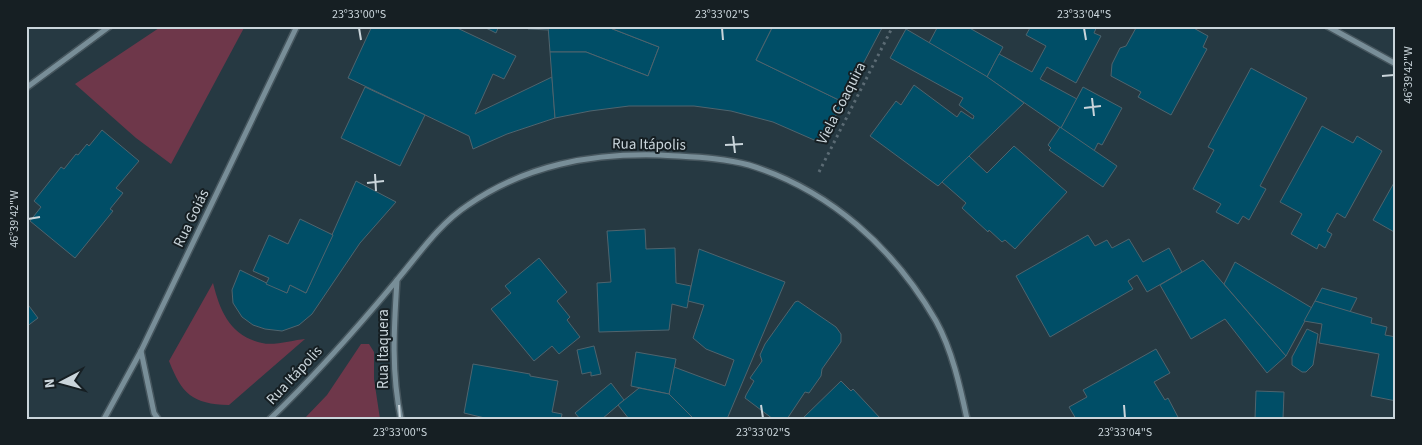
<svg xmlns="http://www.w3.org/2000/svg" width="1422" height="445" font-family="'Source Sans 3',sans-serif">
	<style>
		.green { fill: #6e374a }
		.building { fill: #004e67; stroke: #4f646e }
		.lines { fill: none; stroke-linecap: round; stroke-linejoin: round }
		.minor-casing { stroke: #46565e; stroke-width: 8 }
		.path { stroke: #5b6b74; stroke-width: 3; stroke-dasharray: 2.5 4; stroke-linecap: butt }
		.minor { stroke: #788e98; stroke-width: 5 }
		.ticks { fill: none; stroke: #cad5db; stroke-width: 2 }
		.labels { text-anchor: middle; stroke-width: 4; stroke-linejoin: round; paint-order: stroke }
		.street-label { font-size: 15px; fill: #cad5db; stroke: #161f23 }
		.neatline { fill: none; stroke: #cad5db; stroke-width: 2 }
		.ticks-label { font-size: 12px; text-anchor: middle; fill: #cad5db }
	</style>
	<rect width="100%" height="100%" fill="#263942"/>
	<g class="green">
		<polygon points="162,26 245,26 171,164 136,138 75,84"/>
		<path d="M213 283C220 311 230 336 262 343 274 346 293 340 305 339L229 405C192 404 182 394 169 361Z"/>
		<polygon points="361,344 369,344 374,352 374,379 380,419 304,419 327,395"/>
	</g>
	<g class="building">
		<polygon points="372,26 453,26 516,56 504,79 493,74 475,114 552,77 555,118 507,134 473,149 469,136 348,78"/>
		<polygon points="482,26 499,26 496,33"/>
		<polygon points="528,26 548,26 549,30 528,29"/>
		<polygon points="548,26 605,26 659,47 648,76 586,52 550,52"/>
		<polygon points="605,26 773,26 756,60 843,102 821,143 773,122 731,111 694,106 629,106 590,111 555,118 550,52 586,52 648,76 659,47"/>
		<polygon points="773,26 883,26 843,102 756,60"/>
		<polygon points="938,26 966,26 1003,47 987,77 929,43"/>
		<polygon points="1031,26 1097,26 1094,33 1101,36 1076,83 1047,67 1040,79 1077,99 1061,128 987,77 999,54 1032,72 1046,46 1026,35"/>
		<polygon points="1137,26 1190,26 1208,36 1203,47 1207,49 1171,115 1138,97 1141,92 1111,76 1112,64 1120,48 1126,46"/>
		<polygon points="906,29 986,76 1024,103 938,186 870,136 896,101 901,105 914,85 957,117 961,111 973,119 974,116 959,105 963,98 890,58"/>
		<polygon points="1251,68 1307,98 1260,186 1266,189 1249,220 1243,216 1238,224 1216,212 1221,204 1193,189 1214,150 1208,147"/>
		<polygon points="365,87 425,115 400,166 341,138"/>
		<polygon points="1083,87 1122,108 1102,145 1098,143 1094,151 1061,128"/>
		<polygon points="1322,126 1353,143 1357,136 1382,151 1345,218 1337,213 1327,231 1332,234 1325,248 1319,244 1317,249 1291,234 1302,214 1280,202"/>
		<polygon points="1060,127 1117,166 1103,187 1049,150 1051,148 1048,145"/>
		<polygon points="102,130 139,161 116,188 123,193 110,209 113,211 75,258 30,221 41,207 34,201 61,167 64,169 76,154 78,155 87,144 89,146"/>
		<polygon points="1014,146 1067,192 1015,249 1005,240 1002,242 989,230 988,232 962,208 966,203 942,182 969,156 987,173"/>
		<polygon points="356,181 396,202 360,243 312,314 299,325 282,331 265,329 253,325 242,317 233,303 232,290 240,270 287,293 290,285 306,293"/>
		<polygon points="1395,181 1396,182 1396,233 1373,220"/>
		<polygon points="300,219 333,235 306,293 290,285 287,293 266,284 269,278 253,271 269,235 288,244"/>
		<polygon points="645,229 646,249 675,248 676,283 691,286 687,308 672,304 669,330 599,332 597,283 611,282 607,231"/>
		<polygon points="1088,235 1095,246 1107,240 1112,248 1129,239 1143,262 1169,248 1182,272 1147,292 1137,275 1128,281 1133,289 1050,337 1016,276"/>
		<polygon points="699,249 785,282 727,419 694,419 669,394 674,367 725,386 734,360 706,349 693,338 704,305 688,301"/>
		<polygon points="539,258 567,292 557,301 570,317 567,320 580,337 559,354 552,346 534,361 491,309 511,293 505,286"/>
		<polygon points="1203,260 1286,356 1267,373 1225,319 1191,339 1160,285"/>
		<polygon points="1235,262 1312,308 1286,356 1224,284"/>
		<polygon points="1322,288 1357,298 1350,312 1315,301"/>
		<polygon points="798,301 836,327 841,334 841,342 822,369 821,376 809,393 805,392 787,419 773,419 745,398 746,395 754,381 750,378 762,361 760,355 765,344 795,302"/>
		<polygon points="1315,301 1372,318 1371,323 1387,327 1385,335 1396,337 1396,401 1371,396 1379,354 1319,343 1322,324 1304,321"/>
		<polygon points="26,302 38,318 26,327"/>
		<polygon points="1307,329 1318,334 1313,365 1306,372 1302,372 1292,365 1292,357"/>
		<polygon points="594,346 601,374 591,376 591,372 582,374 577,350"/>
		<polygon points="1156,349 1170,373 1154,382 1165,400 1168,398 1179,419 1076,419 1069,407 1087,397 1083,390"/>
		<polygon points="636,352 676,359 669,394 631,386"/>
		<polygon points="473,364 530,374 530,376 558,381 552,412 562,414 561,419 489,419 464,413"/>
		<polygon points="841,381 851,391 853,389 881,419 802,419"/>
		<polygon points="611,383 624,400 602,419 580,419 575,413"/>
		<polygon points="639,388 669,394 694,419 629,419 618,405"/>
		<polygon points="1256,391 1284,392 1283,419 1255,419"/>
	</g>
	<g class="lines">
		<defs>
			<g id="minor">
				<polyline points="1327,26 1396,64"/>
				<polyline points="26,88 110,26"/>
				<path d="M397 280C394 327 391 372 401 419"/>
				<polyline points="141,351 154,413 158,419"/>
				<polyline points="104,419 141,351 297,26"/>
				<path d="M270 419C315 376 357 328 397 280 419 254 439 224 468 205 526 165 591 153 660 155 688 157 721 157 749 165 830 190 894 248 936 321 952 350 960 386 967 419"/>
			</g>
		</defs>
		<use href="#minor" class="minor-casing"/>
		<polyline class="path" points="819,172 893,26"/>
		<use href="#minor" class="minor"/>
	</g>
	<path class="ticks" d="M359 28 361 40M722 28 723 40M1084 28 1086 40M1382 76 1394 75M1092 98 1094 116M1084 108 1101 106M733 136 735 153M725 145 743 144M375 174 376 191M367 183 384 181M28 219 40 217M399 405 400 418M761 405 763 418M1124 405 1125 418"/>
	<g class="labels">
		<g class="street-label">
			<text transform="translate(841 103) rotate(-63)" y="5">Viela Coaquira</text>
			<text transform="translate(649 144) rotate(1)" y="5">Rua Itápolis</text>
			<text transform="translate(191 218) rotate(-64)" y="5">Rua Goiás</text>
			<text transform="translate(383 349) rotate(-90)" y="5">Rua Itaquera</text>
			<text transform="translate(294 375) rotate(-47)" y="5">Rua Itápolis</text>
		</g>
	</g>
	<rect width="1422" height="445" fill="none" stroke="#161f23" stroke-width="55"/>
	<g transform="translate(62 382) rotate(264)" stroke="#161f23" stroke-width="4" paint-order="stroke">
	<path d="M0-4L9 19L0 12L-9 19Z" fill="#cad5db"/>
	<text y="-8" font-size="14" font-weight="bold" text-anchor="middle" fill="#cad5db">N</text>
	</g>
	<rect x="28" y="28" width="1366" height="390" class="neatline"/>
	<g class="ticks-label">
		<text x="359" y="18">23°33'00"S</text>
		<text x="722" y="18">23°33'02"S</text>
		<text x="1084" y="18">23°33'04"S</text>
		<text transform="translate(1408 75) rotate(-90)" y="4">46°39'42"W</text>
		<text transform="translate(14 219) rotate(-90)" y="4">46°39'42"W</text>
		<text x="400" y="436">23°33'00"S</text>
		<text x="763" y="436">23°33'02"S</text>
		<text x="1125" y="436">23°33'04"S</text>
	</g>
</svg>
